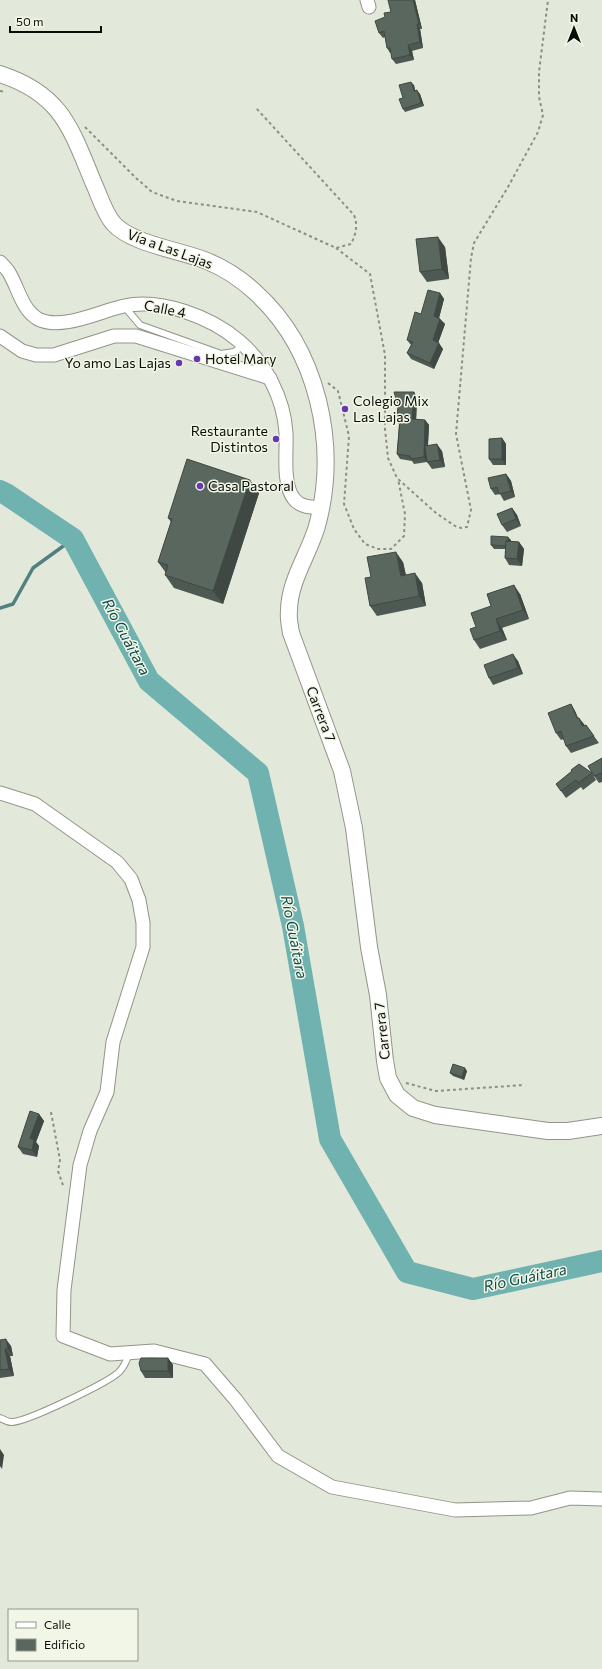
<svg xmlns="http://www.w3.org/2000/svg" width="602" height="1669" font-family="Commissioner,sans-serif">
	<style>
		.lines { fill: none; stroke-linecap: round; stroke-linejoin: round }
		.stream { stroke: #51807e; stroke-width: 3.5 }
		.river { stroke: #6fb2b0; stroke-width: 22 }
		.service-casing { stroke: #909588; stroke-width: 8 }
		.minor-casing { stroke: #909588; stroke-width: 15 }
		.tertiary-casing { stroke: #909588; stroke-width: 18 }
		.path { stroke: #8b8f85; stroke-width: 2; stroke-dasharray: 3 3; stroke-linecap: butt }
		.service { stroke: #fff; stroke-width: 6 }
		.minor { stroke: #fff; stroke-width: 13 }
		.tertiary { stroke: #fff; stroke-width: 16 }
		.wall { fill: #4d5952 }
		.shaded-wall { fill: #3f4842 }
		.building { fill: #5a675f; stroke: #3f4842 }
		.poi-dot { fill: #6838af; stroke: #f1f6e7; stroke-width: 1.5 }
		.labels { text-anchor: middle; stroke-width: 3; stroke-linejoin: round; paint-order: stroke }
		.street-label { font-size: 14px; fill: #0b0c08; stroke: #f1f6e7 }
		.poi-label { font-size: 14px; fill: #0b0c08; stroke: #f1f6e7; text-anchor: start }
		.water-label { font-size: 15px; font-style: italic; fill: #0f4c4b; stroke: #f1f6e7 }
	</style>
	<rect width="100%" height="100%" fill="#e3e9da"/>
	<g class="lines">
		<polyline class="stream" points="0,608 13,604 33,568 73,539"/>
		<polyline class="river" points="0,491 6,494 73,539 149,681 258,773 293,926 330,1139 407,1272 473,1289 602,1261"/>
		<defs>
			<g id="service">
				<polyline points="124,306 140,325 221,354 234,352 244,345"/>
				<path d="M0 1418C3 1419 8 1422 11 1422 25 1423 109 1382 119 1372 124 1367 127 1360 129 1353"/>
			</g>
			<g id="minor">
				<polyline points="367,0 369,7"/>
				<path d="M0 262C3 265 6 268 8 271 18 286 21 309 38 319 62 331 100 311 124 306 161 298 211 317 239 341 266 364 284 398 286 433 287 451 282 484 294 499 300 507 311 507 321 508"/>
				<polyline points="0,336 22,351 36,355 54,355 114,336 136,336 270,378"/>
				<polyline points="0,793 35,804 117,862 131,879 139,900 143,923 143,947 113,1042 107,1092 90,1131 80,1165 64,1290 63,1336 110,1354 154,1351 205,1364 236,1400 278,1456 332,1487 455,1510 531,1508 570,1498 602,1499"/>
			</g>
			<path id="tertiary" d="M0 74C62 94 71 129 94 184 100 197 104 212 113 223 131 244 180 250 207 261 224 268 241 279 255 292 318 349 339 445 317 526 309 554 289 581 289 611 288 618 290 626 291 633L342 771 354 828 369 947 378 995 385 1061 388 1078 397 1095 413 1108 435 1115 548 1131H568L602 1126"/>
		</defs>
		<use href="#service" class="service-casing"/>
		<use href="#minor" class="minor-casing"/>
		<use href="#tertiary" class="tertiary-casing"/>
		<g class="path">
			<polyline points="0,91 6,92"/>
			<path d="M85 127 136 178 152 192 177 201 257 212 336 248 351 244C356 234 358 226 354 215L256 108"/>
			<polyline points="336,248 370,274 385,355 385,429 388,458 397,478 436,513 455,526 461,528 467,527 471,510 456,434 471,258 474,243 508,187 538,132 543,115 539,97 539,72 548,0"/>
			<polyline points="328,383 338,391 349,436 344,504 354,529 365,544 378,549 391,549 404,536 405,514 398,479"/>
			<polyline points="406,1083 436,1091 524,1085"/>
			<polyline points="51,1112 60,1160 58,1171 64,1188"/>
		</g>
		<use href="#service" class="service"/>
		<use href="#minor" class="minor"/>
		<use href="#tertiary" class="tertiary"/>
	</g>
	<g class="wall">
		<polygon points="415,0 422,29 420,29 423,48 412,51 414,60 396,64 392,59 391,53 390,53 387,48 385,37 383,38 379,33 385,17 391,12"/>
		<polygon points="414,85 415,91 420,94 424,106 405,112 403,109 403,98"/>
		<polygon points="445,247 449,279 427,282 420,272"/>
		<polygon points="440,293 444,299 439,318 445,324 438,343 443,349 434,369 411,359 407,353 411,345 407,340 421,314"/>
		<polygon points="414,392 417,398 416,419 425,420 429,425 428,445 442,451 445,467 432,469 427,462 414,464 412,461 400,459 397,454 399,424 397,420"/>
		<polygon points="502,438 506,444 506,465 493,465 489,459"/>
		<polygon points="506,474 511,481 515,497 504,501 500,494 495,495 491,489"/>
		<polygon points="259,493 223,604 174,588 165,575 166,573 158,562 171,522 168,518"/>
		<polygon points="512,508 517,515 521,526 507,532 502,525"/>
		<polygon points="511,540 511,541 519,542 524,549 522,566 509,565 505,558 505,549 494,549 491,545"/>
		<polygon points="403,562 406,575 422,583 426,606 377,616 370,606 371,577"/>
		<polygon points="520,594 529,619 502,628 507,640 480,649 474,640 476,627 491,606"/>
		<polygon points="518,661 523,674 493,685 489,678"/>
		<polygon points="571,704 575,711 578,718 579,718 584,725 586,725 599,743 571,753 566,746 564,739 561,740 556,733"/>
		<polygon points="602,758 602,782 599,783 594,776"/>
		<polygon points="592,773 596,780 583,790 581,787 566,798 556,784"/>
		<polygon points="467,1071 464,1080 453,1076 450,1073"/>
		<polygon points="39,1114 44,1121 36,1142 39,1146 37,1157 23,1154 18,1147"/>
		<polygon points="0,1340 11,1346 13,1356 10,1356 14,1376 0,1378"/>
		<polygon points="168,1358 173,1365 173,1378 145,1378 141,1371"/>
	</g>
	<g class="shaded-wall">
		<polygon points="413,0 415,0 422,29 419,24"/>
		<polygon points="417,24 420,29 423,48 420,42"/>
		<polygon points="408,45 412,51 414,60 410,55"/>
		<polygon points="411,82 414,85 416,95 414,91"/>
		<polygon points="417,90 420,94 424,106 421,103"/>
		<polygon points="438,237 445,247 449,279 442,269"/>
		<polygon points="440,293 444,299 438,322 434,316"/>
		<polygon points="440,319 445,324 437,346 433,340"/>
		<polygon points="439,343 443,349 434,369 430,363"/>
		<polygon points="414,392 417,398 416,424 412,419"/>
		<polygon points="425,420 429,425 427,462 424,457"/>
		<polygon points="502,438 506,444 506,465 502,459"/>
		<polygon points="437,444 442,451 445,467 440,460"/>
		<polygon points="506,474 511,481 515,497 511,491"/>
		<polygon points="250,480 259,493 223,604 213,591"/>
		<polygon points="512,508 517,515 521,526 516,519"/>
		<polygon points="508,537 511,540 510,549 508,546"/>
		<polygon points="519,542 524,549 522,566 517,559"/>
		<polygon points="396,552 403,562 408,586 401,576"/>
		<polygon points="415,573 422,583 426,606 419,596"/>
		<polygon points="514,585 520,594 529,619 523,610"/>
		<polygon points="496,619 502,628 507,640 500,631"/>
		<polygon points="513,654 518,661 523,674 518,668"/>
		<polygon points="571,704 575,711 581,725 577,718"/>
		<polygon points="579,718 584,724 587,733 582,726"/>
		<polygon points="465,1068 467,1071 464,1080 462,1077"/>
		<polygon points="39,1114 44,1121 36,1142 39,1146 37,1157 32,1150 30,1138"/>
		<polygon points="6,1339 11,1346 13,1356 8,1349"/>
		<polygon points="5,1349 10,1356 14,1376 9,1369"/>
		<polygon points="168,1358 173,1365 173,1378 168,1371"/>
		<polygon points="0,1449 4,1455 2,1469 0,1466"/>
	</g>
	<g class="building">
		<polygon points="388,0 413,0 419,24 417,24 420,42 408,45 410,55 392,59 390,48 387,48 384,31 379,33 375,21 385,17 384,13 391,12"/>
		<polygon points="411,82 414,91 417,90 421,103 403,109 399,99 403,98 399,85"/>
		<polygon points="438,237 442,269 420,272 416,239"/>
		<polygon points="428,290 440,293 434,316 440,319 433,340 439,343 430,363 407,353 413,342 407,340 415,312 421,314"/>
		<polygon points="394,392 414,392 412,419 425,420 424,457 411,459 410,456 397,454 400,420 397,420 398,405"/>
		<polygon points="502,438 502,459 489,459 489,439"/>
		<polygon points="437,444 440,460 427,462 425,446"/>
		<polygon points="187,459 250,480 213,591 165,575 168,565 158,562 172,519 168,518"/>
		<polygon points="506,474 511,491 499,494 497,487 491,489 488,478"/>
		<polygon points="512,508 516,519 502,525 497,514"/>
		<polygon points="491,536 508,537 508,541 506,541 506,546 491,545"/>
		<polygon points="506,541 519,542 517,559 505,558"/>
		<polygon points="396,552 401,576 415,573 419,596 370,606 365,578 371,577 367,557"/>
		<polygon points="514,585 523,610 496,619 500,631 474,640 470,629 476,627 471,613 491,606 487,594"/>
		<polygon points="513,654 518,668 489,678 484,665"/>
		<polygon points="571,704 577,718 579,718 582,726 586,725 594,736 566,746 561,731 556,733 548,713"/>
		<polygon points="602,758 602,775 601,773 594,776 588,766"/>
		<polygon points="579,764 592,773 578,783 576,780 561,791 556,784 572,771 571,770"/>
		<polygon points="453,1064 465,1068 462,1077 450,1073"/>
		<polygon points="30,1111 39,1114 30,1138 34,1140 32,1150 18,1147"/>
		<polygon points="6,1339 8,1349 5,1349 9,1369 0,1370 0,1340"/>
		<polygon points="141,1358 168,1358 168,1371 141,1371 139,1363"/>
	</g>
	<g class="poi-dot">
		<circle cx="197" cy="359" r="4"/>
		<circle cx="179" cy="363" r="4"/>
		<circle cx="345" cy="409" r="4"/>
		<circle cx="276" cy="439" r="4"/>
		<circle cx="200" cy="486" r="4"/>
	</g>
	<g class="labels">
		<g class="street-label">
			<text transform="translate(170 249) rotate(20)" y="5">Vía a Las Lajas</text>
			<text transform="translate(165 309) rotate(11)" y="5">Calle 4</text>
			<text transform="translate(321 714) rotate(69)" y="5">Carrera 7</text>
			<text transform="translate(382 1031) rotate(-96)" y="5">Carrera 7</text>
		</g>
		<g class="poi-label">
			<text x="205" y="364">Hotel Mary</text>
			<text x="171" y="368" text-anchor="end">Yo amo Las Lajas</text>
			<text x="353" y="406">Colegio Mix<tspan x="353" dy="16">Las Lajas</tspan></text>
			<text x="268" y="436" text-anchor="end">Restaurante<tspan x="268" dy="16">Distintos</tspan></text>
			<text x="208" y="491">Casa Pastoral</text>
		</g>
		<g class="water-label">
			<text transform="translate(126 637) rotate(62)" y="5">Río Guáitara</text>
			<text transform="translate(294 937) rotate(79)" y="5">Río Guáitara</text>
			<text transform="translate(525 1278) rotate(-12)" y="5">Río Guáitara</text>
		</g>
	</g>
	<rect x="8" y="1609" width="130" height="52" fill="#f1f6e7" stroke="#95988e"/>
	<rect x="16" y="1622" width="20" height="6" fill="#ffffff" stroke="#95988e"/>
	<text x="44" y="1629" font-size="12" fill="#0b0c08">Calle</text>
	<rect x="16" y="1639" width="20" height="12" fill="#5a675f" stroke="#95988e"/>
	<text x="44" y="1649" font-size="12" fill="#0b0c08">Edificio</text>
	<g transform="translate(574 28)" stroke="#f1f6e7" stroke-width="3" paint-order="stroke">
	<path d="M0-3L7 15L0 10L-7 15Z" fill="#0b0c08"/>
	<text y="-6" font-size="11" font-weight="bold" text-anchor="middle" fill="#0b0c08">N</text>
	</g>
	<path d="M10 26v6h91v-6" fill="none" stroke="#0b0c08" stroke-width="2"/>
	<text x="16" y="26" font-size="12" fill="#0b0c08" stroke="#f1f6e7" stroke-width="3" paint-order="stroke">50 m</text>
</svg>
